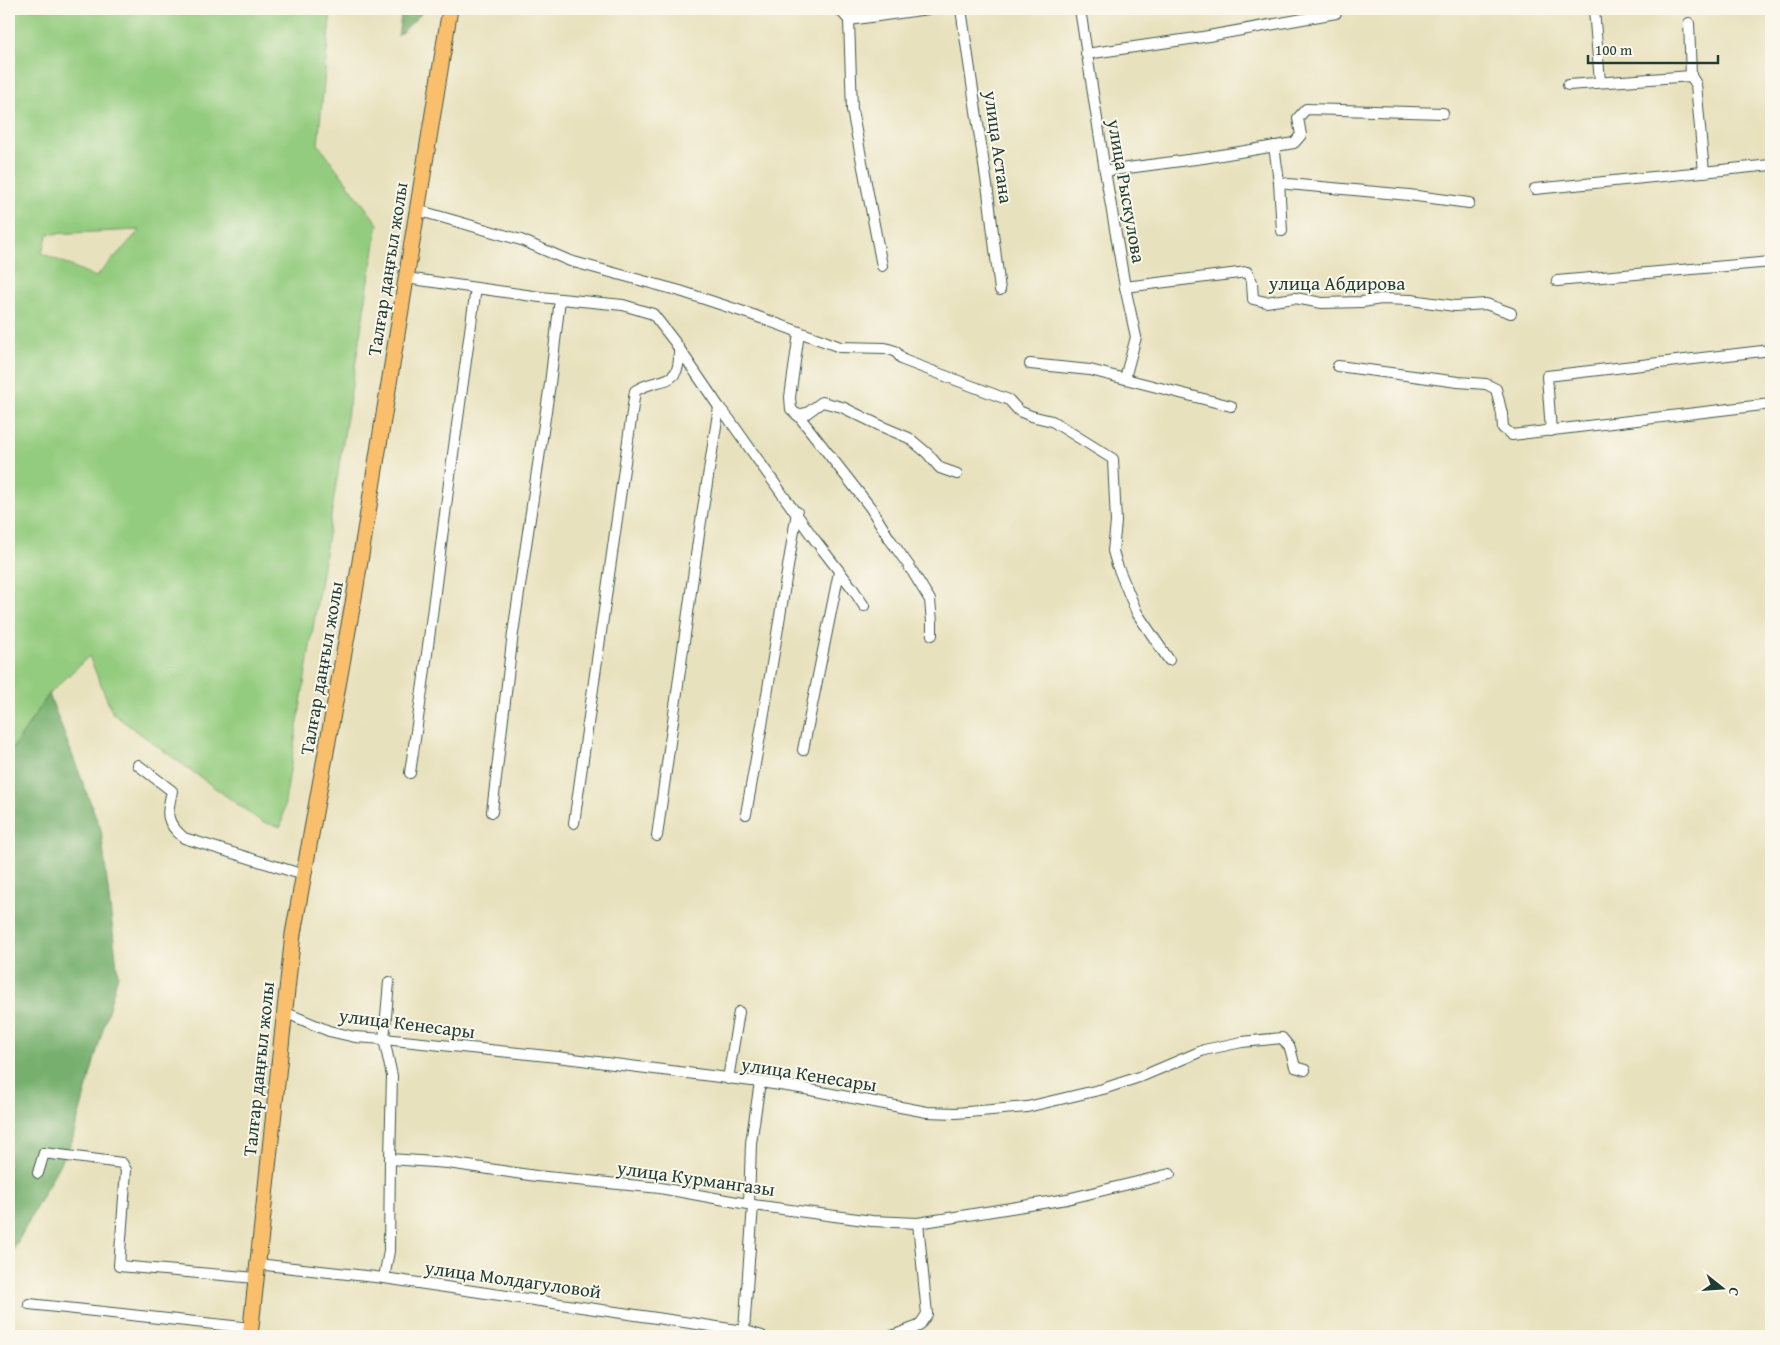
<svg xmlns="http://www.w3.org/2000/svg" width="1780" height="1345" font-family="'Gentium Book Plus',serif">
	<style>
		.green { fill: #94cc7f; stroke: #5a845a; fill-rule: evenodd }
		.forest { fill: #77b06e; stroke: #4b7651 }
		.lines { fill: none; stroke-linecap: round; stroke-linejoin: round }
		.minor-casing { stroke: #3d5649; stroke-width: 12 }
		.primary-casing { stroke: #3d5649; stroke-width: 17 }
		.minor { stroke: #fff; stroke-width: 10 }
		.primary { stroke: #f9bf6c; stroke-width: 15 }
		.labels { text-anchor: middle; stroke-width: 4; stroke-linejoin: round; paint-order: stroke }
		.street-label { font-size: 19px; fill: #1f3d34; stroke: #fbf7ec }
	</style>
	<rect width="100%" height="100%" fill="#fbf7ec"/>
	<filter id="ink" filterUnits="userSpaceOnUse"><feTurbulence type="fractalNoise" baseFrequency=".02" numOctaves="2"/><feDisplacementMap in="SourceGraphic" scale="10" xChannelSelector="R" yChannelSelector="G"/><feConvolveMatrix kernelMatrix="1 2 1 2 8 2 1 2 1" color-interpolation-filters="sRGB"/></filter>
	<filter id="wash" filterUnits="userSpaceOnUse"><feTurbulence type="fractalNoise" baseFrequency=".0096" numOctaves="4" result="noise"/><feDisplacementMap in="SourceGraphic" scale="20" xChannelSelector="R" yChannelSelector="G"/><feGaussianBlur stdDeviation="1.12" result="paint"/><feColorMatrix in="noise" values="0 0 0 0 0 0 0 0 0 0 0 0 0 0 0 0 0 1.4 0 .05"/><feComposite in="paint" operator="in"/></filter>
	<g filter="url(#wash)">
		<rect width="100%" height="100%" fill="#e8e1bd"/>
		<path class="green" d="M9 9H331L318 144 378 224 281 827 262 822 113 714 89 656 49 694 9 754ZM140 230 96 277 42 253 48 234Z"/>
		<g class="forest">
			<polygon points="402,9 426,9 398,36"/>
			<polygon points="49,694 101,830 118,975 72,1141 9,1258 9,942 12,942 9,936 9,754"/>
		</g>
	</g>
	<g filter="url(#ink)">
		<g class="lines">
			<defs>
				<g id="minor">
					<polyline points="839,9 849,20 928,9"/>
					<polyline points="961,9 988,192 1000,290"/>
					<polyline points="1080,9 1105,171 1125,287 1136,337 1125,378"/>
					<polyline points="1594,9 1600,82"/>
					<polyline points="849,20 852,110 882,266"/>
					<polyline points="1689,23 1691,76 1696,84 1704,172"/>
					<polyline points="1086,54 1203,37 1336,13"/>
					<polyline points="1568,85 1691,76"/>
					<polyline points="1274,146 1279,182 1288,184 1409,195 1469,203"/>
					<polyline points="1105,171 1203,158 1294,143 1301,135 1298,118 1306,109 1443,113"/>
					<polyline points="1279,182 1282,231"/>
					<polyline points="1535,189 1771,165"/>
					<polyline points="417,210 521,240 570,261 680,291 753,315 840,347 885,348 895,351 903,360 1009,400 1019,411 1031,416 1052,421 1113,459 1116,522 1113,551 1117,565 1137,613 1169,660"/>
					<polyline points="406,278 540,297 623,305 653,314 674,341 719,407 729,419 812,536 853,589 864,606"/>
					<polyline points="1557,281 1771,262"/>
					<polyline points="1125,287 1247,272 1252,282 1253,299 1266,302 1295,298 1322,303 1362,302 1381,299 1411,300 1455,306 1486,304 1511,313"/>
					<polyline points="799,333 790,397 791,409 797,415 807,413 822,402 842,407 883,427 909,438 927,453 940,468 957,474"/>
					<polyline points="1030,364 1090,370 1231,406"/>
					<polyline points="1338,366 1458,382 1486,384 1496,389 1502,414 1503,428 1512,435 1771,404"/>
					<polyline points="798,415 870,507 889,538 909,566 930,600 932,622 932,635"/>
					<polyline points="1551,431 1547,376 1771,350"/>
					<polyline points="803,750 839,572"/>
					<path d="M138 765 172 791C167 814 164 821 184 838L304 875"/>
					<polyline points="410,773 424,677 449,483 476,288"/>
					<polyline points="492,812 513,633 550,384 560,299"/>
					<polyline points="746,814 762,725 797,512"/>
					<path d="M574 823 635 391C659 375 681 390 679 350"/>
					<polyline points="657,836 699,534 719,407"/>
					<polyline points="389,982 384,1039 392,1076 390,1159 448,1163 536,1176 660,1188 753,1205 872,1221 918,1223 1067,1199 1170,1174"/>
					<polyline points="284,1012 329,1031 355,1037 384,1039 557,1057 760,1082 800,1088 927,1112 956,1113 1027,1107 1103,1089 1145,1075 1204,1050 1242,1042 1282,1038 1290,1048 1295,1067 1305,1070"/>
					<polyline points="728,1079 739,1012"/>
					<polyline points="38,1173 44,1153 122,1163 126,1170 119,1266 256,1278"/>
					<polyline points="749,1204 751,1143 760,1082"/>
					<polyline points="257,1264 384,1278 704,1325 749,1332 762,1336"/>
					<polyline points="384,1278 389,1251 390,1159"/>
					<polyline points="29,1304 251,1328"/>
					<polyline points="744,1331 753,1205"/>
					<polyline points="892,1336 919,1326 927,1314 918,1223"/>
				</g>
				<polyline id="primary" points="250,1336 293,934 355,592 450,9"/>
			</defs>
			<use href="#minor" class="minor-casing"/>
			<use href="#primary" class="primary-casing"/>
			<use href="#minor" class="minor"/>
			<use href="#primary" class="primary"/>
		</g>
	</g>
	<g class="labels">
		<g class="street-label">
			<text transform="translate(999 147) rotate(82)" y="7">улица Астана</text>
			<text transform="translate(1127 191) rotate(80)" y="7">улица Рыскулова</text>
			<text transform="translate(387 269) rotate(-81)" y="7">Талғар даңғыл жолы</text>
			<text x="1337" y="290">улица Абдирова</text>
			<text transform="translate(321 668) rotate(-80)" y="7">Талғар даңғыл жолы</text>
			<text transform="translate(407 1023) rotate(7)" y="7">улица Кенесары</text>
			<text transform="translate(258 1069) rotate(-84)" y="7">Талғар даңғыл жолы</text>
			<text transform="translate(809 1074) rotate(9)" y="7">улица Кенесары</text>
			<text transform="translate(696 1178) rotate(8)" y="7">улица Курмангазы</text>
			<text transform="translate(513 1279) rotate(8)" y="7">улица Молдагуловой</text>
		</g>
	</g>
	<rect width="1780" height="1345" fill="none" stroke="#fbf7ec" stroke-width="30"/>
	<g transform="translate(1722 1288) rotate(107)" stroke="#fbf7ec" stroke-width="4" paint-order="stroke">
	<path d="M0-4L9 19L0 12L-9 19Z" fill="#1f3d34"/>
	<text y="-8" font-size="14" font-weight="bold" text-anchor="middle" fill="#1f3d34">С</text>
	</g>
	<path d="M1588 55v8h130v-8" fill="none" stroke="#1f3d34" stroke-width="2.5"/>
	<text x="1595" y="55" font-size="15" fill="#1f3d34" stroke="#fbf7ec" stroke-width="4" paint-order="stroke">100 m</text>
</svg>
